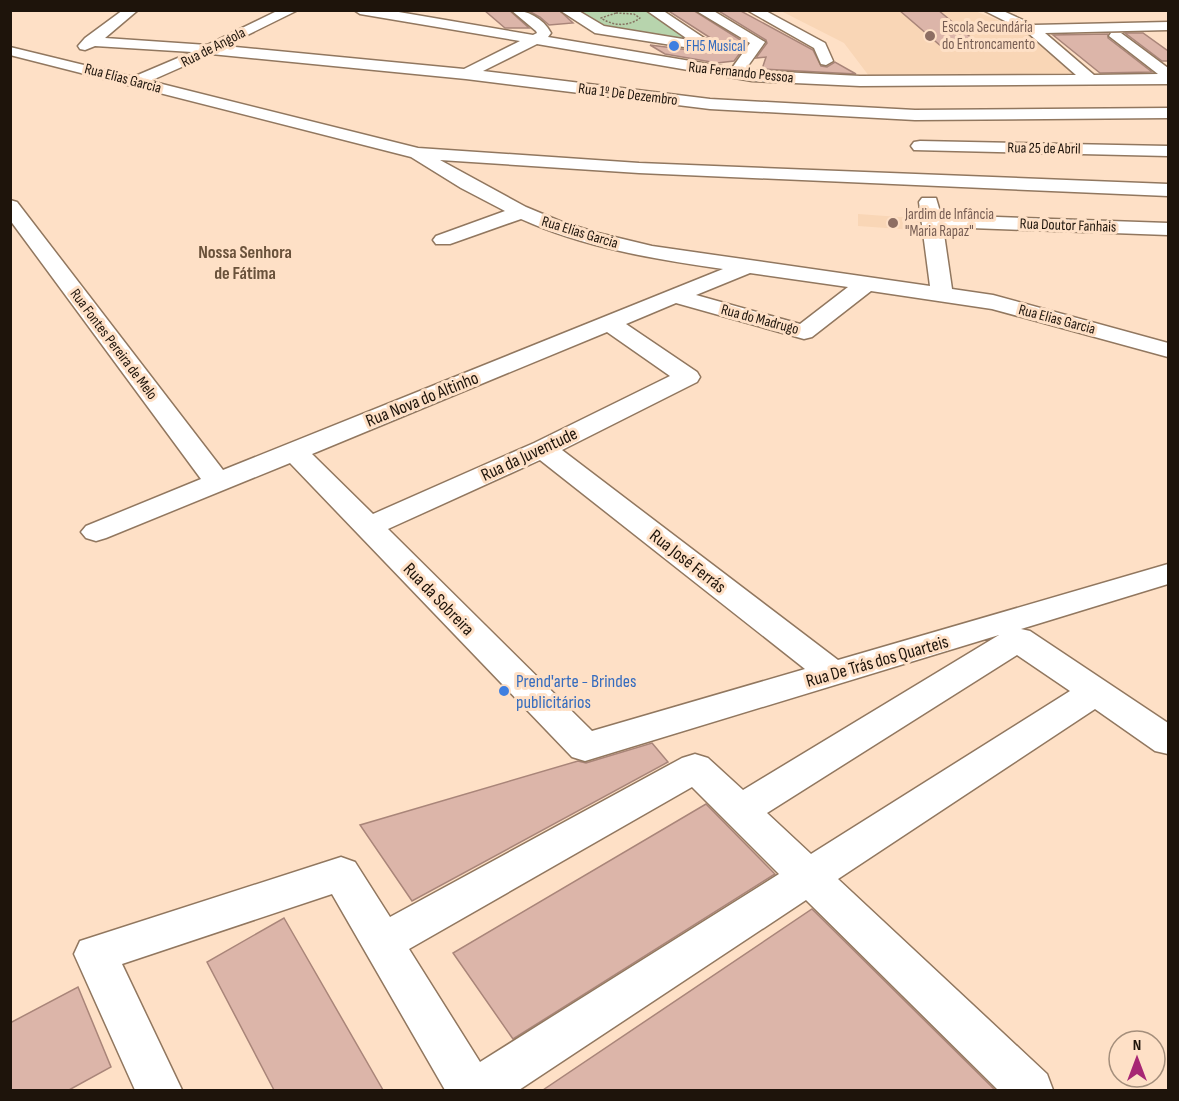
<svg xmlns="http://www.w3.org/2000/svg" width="1179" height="1101" font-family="'Sofia Sans Condensed',sans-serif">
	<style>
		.built { fill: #f9d6b6 }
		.green { fill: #b7d4ad }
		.building { fill: #dcb5a9; stroke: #a98579; stroke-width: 1.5 }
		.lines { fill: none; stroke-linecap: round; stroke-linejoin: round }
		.minor-casing { stroke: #91775f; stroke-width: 3 }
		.path { stroke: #857261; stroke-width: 1.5; stroke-dasharray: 2 1.5; stroke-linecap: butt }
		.minor { fill: #fff; fill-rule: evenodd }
		.education-dot { fill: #8d6e63; stroke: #fee0c6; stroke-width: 2 }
		.shop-dot { fill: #3f7fe0; stroke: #fee0c6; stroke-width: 2 }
		.labels { text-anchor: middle; stroke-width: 6; stroke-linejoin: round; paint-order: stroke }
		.far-education-label { font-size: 15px; fill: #785e54; stroke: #fee0c6; text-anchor: start }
		.far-shop-label { font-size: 15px; fill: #366cbe; stroke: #fee0c6; text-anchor: start }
		.far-street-label { font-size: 15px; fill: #1e140b; stroke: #fee0c6 }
		.far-quarter-label { font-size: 18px; font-weight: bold; fill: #6a523b; stroke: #fee0c6 }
		.street-label { font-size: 18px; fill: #1e140b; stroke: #fee0c6 }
		.shop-label { font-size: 18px; fill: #366cbe; stroke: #fee0c6; text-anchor: start }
	</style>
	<rect width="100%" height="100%" fill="#fee0c6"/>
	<g class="built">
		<polygon points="781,11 975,11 1020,29 1073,74 1066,76 869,76 844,43"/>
		<polygon points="858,214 927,219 928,231 858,226"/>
	</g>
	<polygon class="green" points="571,11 649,11 702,43 602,30"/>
	<g class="building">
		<polygon points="484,10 509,10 529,28 505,28"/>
		<polygon points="527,10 559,10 573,23 549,25 540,17"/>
		<polygon points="667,10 693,10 747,44 734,61 717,63 665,54 650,45 697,51 711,49 715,44 707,38 709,37"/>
		<polygon points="717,10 739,10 813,50 821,66 827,67 835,62 856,74 762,69 766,57 756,58 767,43 766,40"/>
		<polygon points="899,10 938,10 980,45 942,47"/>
		<polygon points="1125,33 1143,33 1168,51 1168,61 1162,61"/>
		<polygon points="1108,34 1108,38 1152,72 1100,73 1053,35"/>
		<polygon points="652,743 668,762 412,901 360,825 578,761 586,763"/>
		<polygon points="706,804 775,874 513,1039 453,953"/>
		<polygon points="812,909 995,1090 543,1090"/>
		<polygon points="284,918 383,1090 274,1090 207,962"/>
		<polygon points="78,987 111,1067 69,1090 10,1090 10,1023"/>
	</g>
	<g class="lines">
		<defs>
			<g id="minor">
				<path d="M123 10H138L105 38 207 45 279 10H298L225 46 464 69 520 41 360 14 354 10H387L533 35 537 33 536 31 511 10C527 10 543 18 551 33L548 37 732 68 750 43 695 10H712L765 42 745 70 860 76 1076 75 1027 32 983 10H1001L1034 25 1168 22V30L1045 33 1094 75 1158 74 1109 36 1111 33H1121L1168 68V84L860 86 752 81 537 44 483 71 710 99 915 110 1168 108V118L915 120 710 109 466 79 211 54 150 81 418 148 639 163 1168 184V196L639 173 440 160 526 207 562 222 598 233 652 246 930 286 919 202 922 198H936L941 215 1168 223V235L943 227 952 289 993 295 1168 343V357L992 309 871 291 812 337 804 339 676 303 626 324 697 372 700 377 697 382 562 450 838 660 1168 564V584L1021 629 1030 631 1168 723V754L1155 751 1095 709 838 879 1047 1074 1053 1090H998L806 900 519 1090H445L332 894 122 964 182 1090H135L74 954 80 941 341 857 355 862 390 917 682 758 695 754 708 758 743 790 999 635 585 761 572 757 290 463 106 538 96 541 86 538 81 532 86 526 201 479 10 220V200L17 202 223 470 723 269C654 259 585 248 521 219L450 244H436L433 240 436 236 505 211 461 188 411 157 10 55V47L133 77 192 52 95 46 85 50 80 49 78 46 85 38ZM750 273 848 287 800 324 696 295ZM607 332 670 376 534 443 373 514 312 454ZM540 460 805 669 592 731 388 529ZM1017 655 1070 691 811 854 767 813ZM692 787 779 874 480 1062 409 949Z"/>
				<polygon points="577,10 604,26 689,40 646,10 662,10 713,44 711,47 697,49 595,33 561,11"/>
				<polygon points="747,10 764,10 825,43 833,61 826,65 821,64 814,48"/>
				<polygon points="920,141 1168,146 1168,156 914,150 911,146 914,142"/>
			</g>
		</defs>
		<use href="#minor" class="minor-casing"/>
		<path class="path" d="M616 13 634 14 640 18C628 27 613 26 601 18Z"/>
		<use href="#minor" class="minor"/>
	</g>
	<g class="education-dot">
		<circle cx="930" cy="36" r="6"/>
		<circle cx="893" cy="223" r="6"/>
	</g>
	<g class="shop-dot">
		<circle cx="674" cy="46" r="6"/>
		<circle cx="504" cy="691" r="6"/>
	</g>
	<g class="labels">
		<g class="far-education-label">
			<text x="942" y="32">Escola Secundária<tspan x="942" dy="17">do Entroncamento</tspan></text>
			<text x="905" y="219">Jardim de Infância<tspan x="905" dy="17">"Maria Rapaz"</tspan></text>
		</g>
		<g class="far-shop-label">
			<text x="686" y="51">FH5 Musical</text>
		</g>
		<g class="far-street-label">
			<text transform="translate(213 47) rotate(-27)" y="5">Rua de Angola</text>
			<text transform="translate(741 72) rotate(6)" y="5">Rua Fernando Pessoa</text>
			<text transform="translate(123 78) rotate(15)" y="5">Rua Elias Garcia</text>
			<text transform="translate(628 94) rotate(7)" y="5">Rua 1º De Dezembro</text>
			<text transform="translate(1044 148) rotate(1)" y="5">Rua 25 de Abril</text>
			<text transform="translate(1068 225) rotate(2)" y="5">Rua Doutor Fanhais</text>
			<text transform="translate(580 232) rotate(17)" y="5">Rua Elias Garcia</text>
			<text transform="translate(760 319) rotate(15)" y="5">Rua do Madrugo</text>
			<text transform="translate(1057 319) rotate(15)" y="5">Rua Elias Garcia</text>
			<text transform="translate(114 344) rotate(53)" y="5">Rua Fontes Pereira de Melo</text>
		</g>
		<g class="far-quarter-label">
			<text x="245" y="258">Nossa Senhora<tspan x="245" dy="21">de Fátima</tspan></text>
		</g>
		<g class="street-label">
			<text transform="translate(422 399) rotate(-22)" y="6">Rua Nova do Altinho</text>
			<text transform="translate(529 454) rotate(-25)" y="6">Rua da Juventude</text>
			<text transform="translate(688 561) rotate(38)" y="6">Rua José Ferrás</text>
			<text transform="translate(439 599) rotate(46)" y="6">Rua da Sobreira</text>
			<text transform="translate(877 661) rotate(-16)" y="6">Rua De Trás dos Quarteis</text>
		</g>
		<g class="shop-label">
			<text x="516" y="687">Prend'arte - Brindes<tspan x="516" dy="21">publicitários</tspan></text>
		</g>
	</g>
	<rect width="1179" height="1101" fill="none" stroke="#1e140b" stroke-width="24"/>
	<g transform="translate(1137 1059)"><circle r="28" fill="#fee0c6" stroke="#a48e7b" stroke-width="1.5"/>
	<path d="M0-4.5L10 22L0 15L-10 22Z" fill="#a72674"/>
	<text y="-9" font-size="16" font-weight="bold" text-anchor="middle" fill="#1e140b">N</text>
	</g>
</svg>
